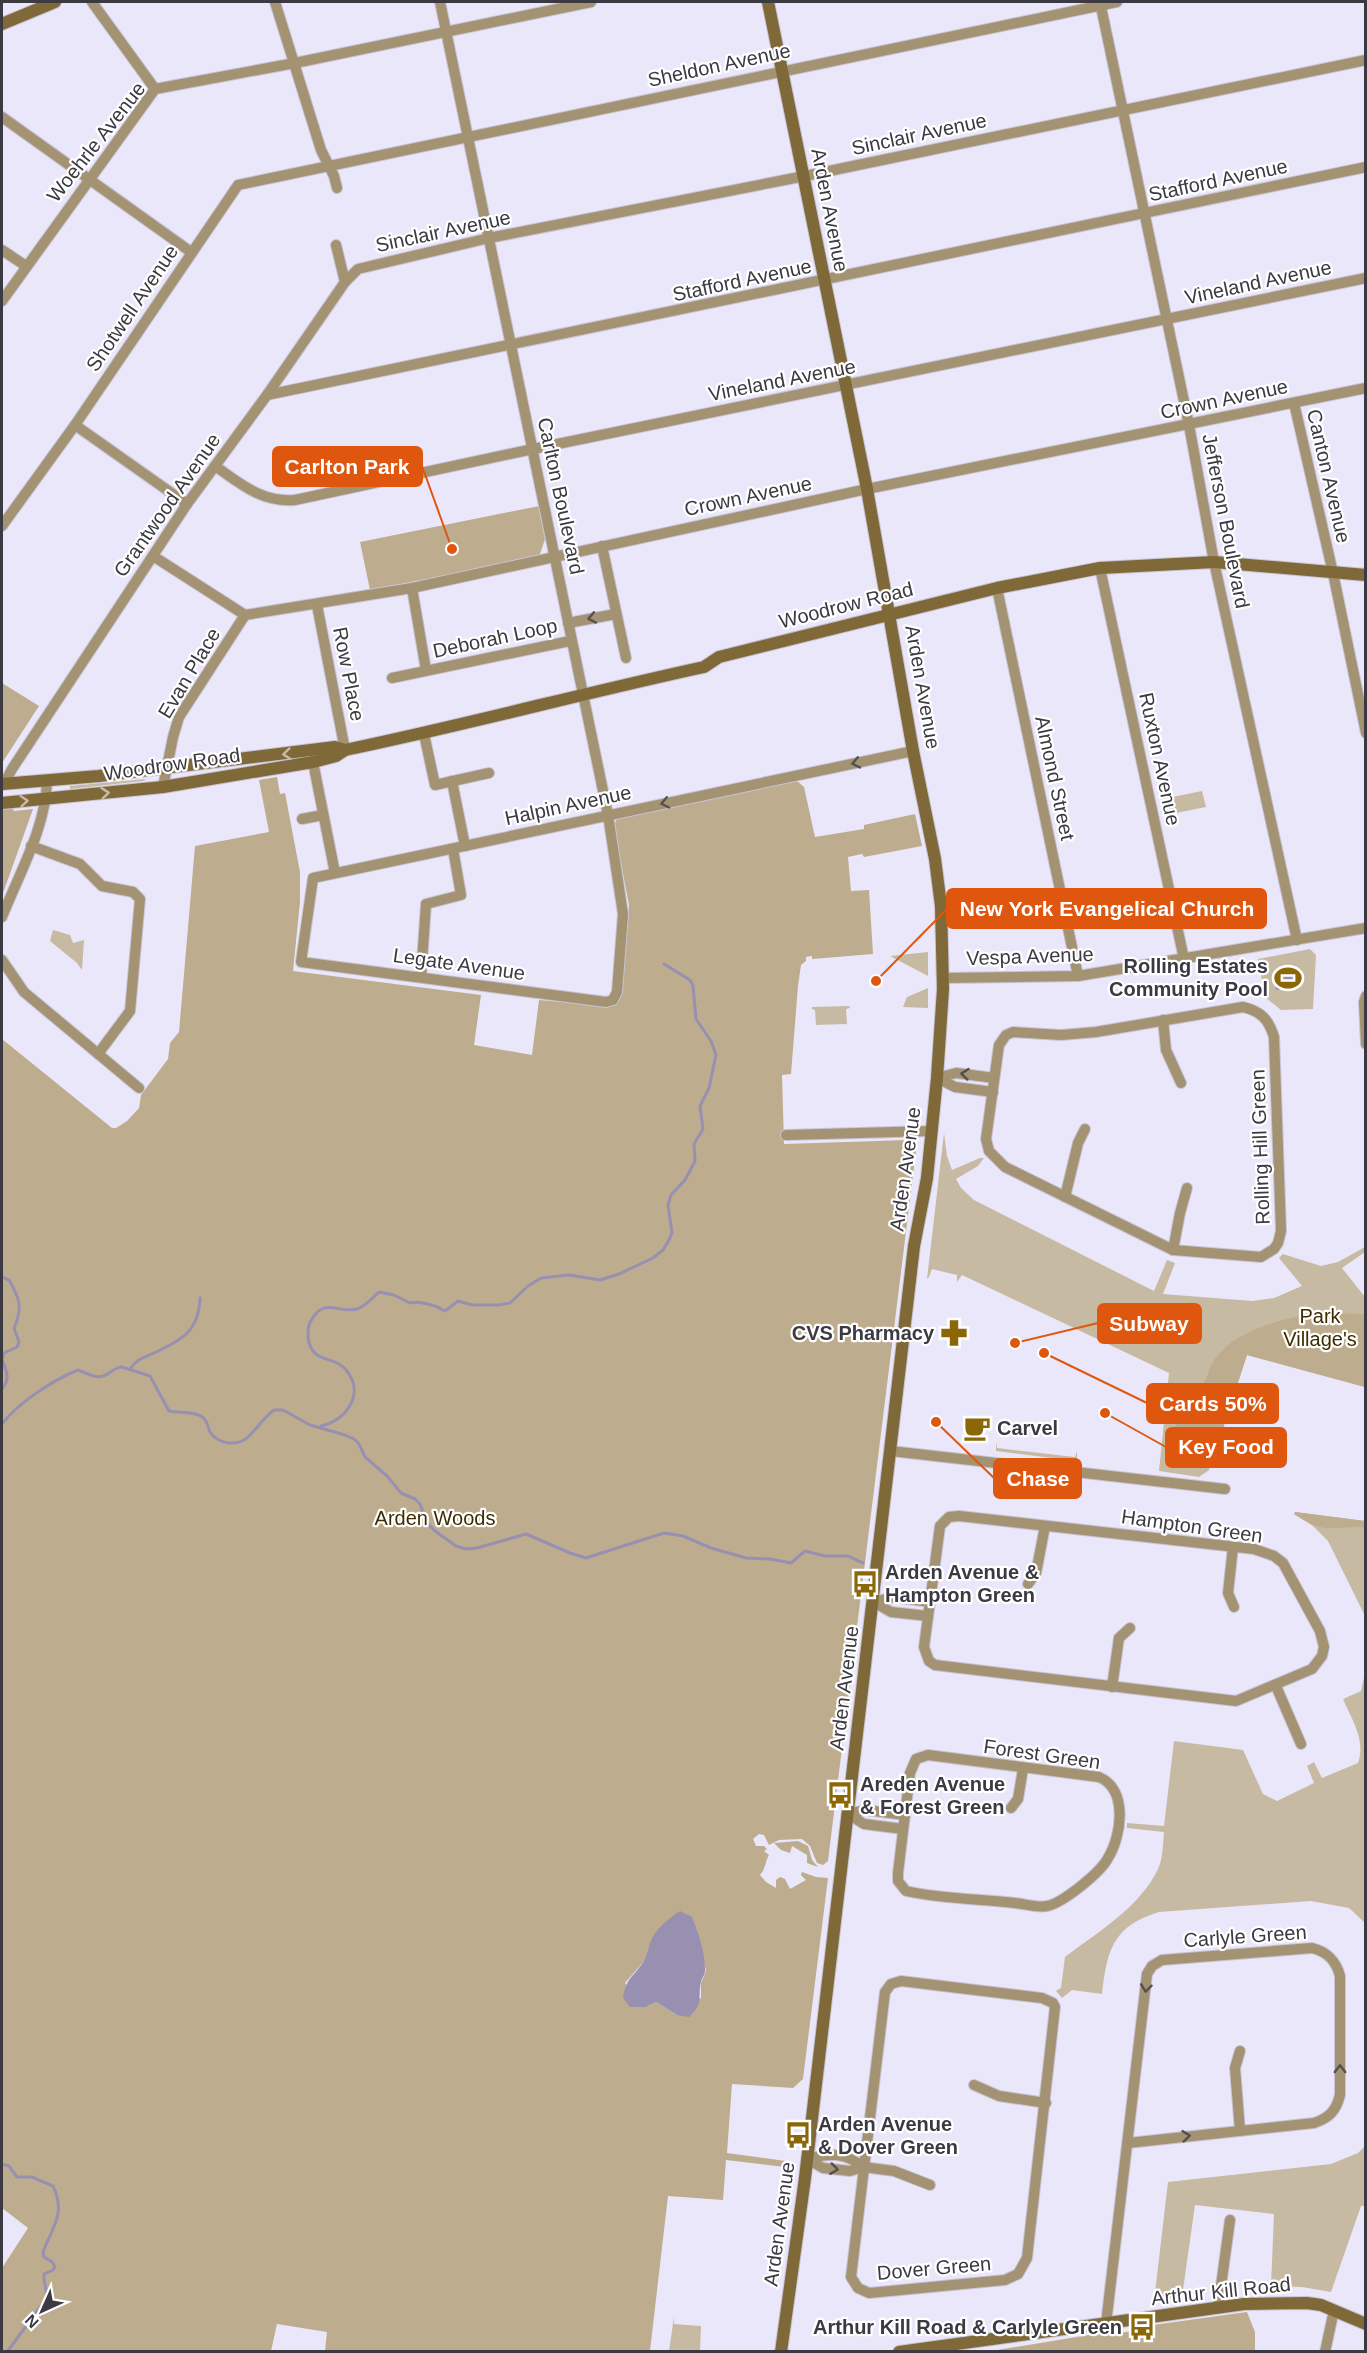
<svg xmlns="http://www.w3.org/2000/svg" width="1367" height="2353" font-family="Helvetica,sans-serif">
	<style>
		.green { fill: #c6baa3 }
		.forest { fill: #bdad8e; fill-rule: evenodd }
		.water { fill: #9890b0 }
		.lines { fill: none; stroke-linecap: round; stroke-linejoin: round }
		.stream { stroke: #9890b0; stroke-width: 3 }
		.street-casing { stroke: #c8c4d5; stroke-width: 12 }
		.secondary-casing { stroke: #c8c4d5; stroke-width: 14 }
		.street { stroke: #a39373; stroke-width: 10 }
		.secondary { stroke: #806938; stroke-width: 12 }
		.oneway { stroke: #55504e }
		.oneway2 { stroke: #c6bca5 }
		.labels { text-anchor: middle; stroke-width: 4.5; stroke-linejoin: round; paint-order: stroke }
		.street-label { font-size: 20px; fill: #3b3941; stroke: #fff }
		.poi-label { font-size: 20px; font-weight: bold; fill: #3b3941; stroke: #fff; text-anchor: start }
		.park-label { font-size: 20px; fill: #3e2c01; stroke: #fff }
		.leader { fill: none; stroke: #df570f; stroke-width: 2 }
		.callout-dot { fill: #df570f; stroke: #fff; stroke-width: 2 }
		.callout { fill: #df570f; stroke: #df570f; stroke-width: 2 }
		.callout-label { font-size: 21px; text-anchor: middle; font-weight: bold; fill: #fff }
	</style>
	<rect width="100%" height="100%" fill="#ebe7fa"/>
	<g class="green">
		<polygon points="146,779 143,781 70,789 70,786"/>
		<polygon points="1202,791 1206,807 1166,815 1163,799"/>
		<polygon points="53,930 70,935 73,943 84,940 82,970 77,963 50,941"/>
		<polygon points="1310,949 1316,955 1313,1009 1281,1010 1265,997 1258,959"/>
		<polygon points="928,952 928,976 890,956"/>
		<polygon points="928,988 928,1008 903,1007 907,997"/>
		<polygon points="849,1006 850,1008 846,1009 847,1024 816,1025 815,1010 812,1009 812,1007"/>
		<polygon points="944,1133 947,1156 952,1170 980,1158 984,1158 978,1166 956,1179 961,1188 974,1200 1154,1291 1167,1260 1175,1263 1163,1294 1252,1301 1274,1298 1302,1286 1279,1258 1283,1254 1321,1266 1338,1262 1365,1247 1365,1252 1342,1268 1365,1297 1365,1387 1247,1355 1209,1470 1199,1477 1159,1471 1169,1373 962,1275 957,1282 957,1275 932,1269 929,1277 927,1279"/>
		<polygon points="996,1442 997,1448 1075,1457 1077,1451 1077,1460 1075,1461 996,1451"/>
		<polygon points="1295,1512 1365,1521 1365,1616 1328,1541 1313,1526 1294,1514"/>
		<path d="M1365 1673V1923L1349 1908 1311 1901 1159 1912C1113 1926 1107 1950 1102 1994L1072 1990 1062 1998 1056 1991 1061 1988 1065 1957C1098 1932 1140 1907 1158 1869 1163 1859 1163 1843 1164 1832L1127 1828V1823L1164 1826 1174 1741 1243 1750 1263 1794 1277 1801 1314 1783 1307 1766 1314 1762 1322 1778 1358 1763C1366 1740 1352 1720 1343 1699L1361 1691Z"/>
		<polygon points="1365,2146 1365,2206 1361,2206 1331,2292 1302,2287 1271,2286 1274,2214 1195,2205 1182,2297 1154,2301 1168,2182 1331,2164 1358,2153"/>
		<polygon points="674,2317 674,2324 701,2326 700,2351 669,2351"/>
	</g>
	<g class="forest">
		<polygon points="539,506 545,539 539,557 370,590 360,542"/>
		<polygon points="2,683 39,706 2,763"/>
		<path d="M277 777 280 794 285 793 300 872V902L293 971 481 995 474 1045 532 1055 539 1000 611 1006 615 1005 620 995 629 905 614 827 616 820 618 818 797 781 804 787 815 837 864 829V825L915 814 922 846 864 857 862 854 848 857 851 891 869 890 873 954 812 959V956L806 957V961L801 965 798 986 791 1074 782 1075 784 1144 908 1140 914 1144 916 1151 828 1861 823 1865 817 1863 810 1846 802 1839 779 1840 769 1845 764 1835 759 1834 753 1839 756 1846H764L767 1849 764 1851 769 1855C765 1862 766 1868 760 1875L766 1882 776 1888V1880L780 1877 785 1879 790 1889 806 1880 801 1875 802 1872 816 1877 828 1878 803 2079 793 2088 732 2084 727 2153 793 2162 792 2168 726 2160 723 2200 668 2196 650 2351H325L327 2332 277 2324 271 2351H2V2268L28 2228 2 2208V1039L112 1128H116L127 1121 139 1108 141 1095 168 1059 170 1043 179 1032 195 846 269 832 259 780ZM696 1928 706 1971 701 1983V1998L677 2015 656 2002 646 2007 625 1983 645 1960Z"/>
		<polygon points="12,807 14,811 33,809 2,896 2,808"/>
		<path d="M1317 1313 1365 1314V1387L1247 1355 1217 1447C1202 1452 1183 1447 1174 1432 1181 1408 1188 1404 1202 1385 1208 1377 1209 1368 1214 1360 1236 1329 1282 1319 1317 1313Z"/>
		<path d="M1295 1512 1365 1521V1528C1354 1525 1347 1528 1336 1528 1319 1530 1307 1522 1294 1514Z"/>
		<polygon points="798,1841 808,1846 812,1860 818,1867 807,1863 807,1855 792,1846 790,1853 781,1850 774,1843"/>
		<polygon points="1247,2312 1255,2332 1255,2351 991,2351 1119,2330 1120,2333 1146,2329 1146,2326"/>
	</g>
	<g class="water">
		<polygon points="1295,974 1297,987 1276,990 1274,977"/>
		<path d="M680 1911 692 1917C698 1932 705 1952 705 1969 706 1974 702 1977 701 1982 697 1999 705 2002 689 2017L677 2015 656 2002 646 2007H630L623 1998C627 1976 633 1978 644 1961 647 1956 648 1949 650 1943 655 1929 668 1919 680 1911Z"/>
	</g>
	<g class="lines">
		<g class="stream">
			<path d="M2 1277 9 1280C20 1299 23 1307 14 1328L19 1342 17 1347 4 1353 2 1359C6 1371 11 1378 2 1389"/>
			<path d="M130 1369C137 1359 143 1358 154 1353 182 1340 199 1331 200 1298"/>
			<path d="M2 1424C18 1403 53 1380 78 1370 85 1372 95 1379 103 1376 111 1374 114 1367 122 1367L150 1376 169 1411C179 1413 192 1411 201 1416 208 1421 207 1425 210 1432 218 1444 237 1447 248 1437 257 1429 263 1418 274 1410H283L310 1425 345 1435 354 1439 359 1444 365 1457 387 1476 401 1493 415 1499 420 1504 427 1523 435 1531 456 1546 466 1549 477 1548 526 1534 570 1553 586 1558 664 1533 683 1536 711 1548 746 1558 770 1559 791 1563 805 1551 825 1556H848L863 1563"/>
			<path d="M321 1426C346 1421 365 1394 347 1371 334 1354 311 1365 308 1337 308 1330 308 1324 312 1319 325 1297 339 1314 357 1309 366 1306 372 1298 379 1292L394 1295 410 1303C420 1300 437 1306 445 1311L458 1301 472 1305H499L510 1303 528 1286 541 1278 569 1275 600 1280 619 1274 653 1258 663 1250 669 1240 672 1233 668 1205 671 1195 685 1180 695 1161 694 1144 703 1129 700 1106 709 1088 716 1055 711 1041 696 1019 693 986 690 980 664 964"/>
			<path d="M2 2164 9 2166 17 2177H32L53 2186C66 2213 53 2226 43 2252L44 2257 52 2262 55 2267 53 2270 44 2274C43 2283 48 2290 46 2299L7 2352"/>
		</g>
		<defs>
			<g id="street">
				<polyline points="92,2 155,89"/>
				<polyline points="275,2 321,150 334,176 337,188"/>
				<polyline points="440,2 608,815 623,914 617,992 613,1000 606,1002 301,962 313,878 913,751"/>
				<polyline points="1100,2 1189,425 1214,562 1297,940"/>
				<polyline points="2,117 191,252"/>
				<polyline points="336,245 345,282"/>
				<polyline points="2,250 26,266"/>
				<polyline points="2,301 155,89 295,63 591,2"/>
				<polyline points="267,395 1366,167"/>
				<polyline points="1294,403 1333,573 1366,733"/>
				<polyline points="75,425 187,504"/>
				<path d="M215 466C241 484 262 503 295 500L533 449 1366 278"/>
				<polyline points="2,526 75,425 238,185 1117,2"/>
				<polyline points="602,546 626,658"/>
				<polyline points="153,556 245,615 412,588 867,489 1366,388"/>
				<polyline points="1100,568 1184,959"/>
				<polyline points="412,588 426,670"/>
				<polyline points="997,588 1078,976"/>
				<polyline points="317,605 345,750"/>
				<polyline points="568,623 616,614"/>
				<polyline points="392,678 570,641"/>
				<polyline points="424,734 435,785 489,773"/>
				<polyline points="313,762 335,873"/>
				<polyline points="452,781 465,846"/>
				<polyline points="4,784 12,769 187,504 267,395 345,282 358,269 489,238 805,176 1366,60"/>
				<polyline points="163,787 173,737 179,717 245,615"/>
				<polyline points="302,819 323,815"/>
				<polyline points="31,846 80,864 102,886 133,892 140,899 130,1011 98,1054"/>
				<path d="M2 917C19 874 46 827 47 781"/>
				<polyline points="2,960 24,992 139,1088"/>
				<polyline points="421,977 426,904 461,895 453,849"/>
				<polyline points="943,978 1078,976 1366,928"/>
				<polyline points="1366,996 1364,1002 1366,1044"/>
				<path d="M1243 1007C1261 1011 1269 1020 1274 1037L1281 1231 1278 1243 1274 1249 1261 1257 1173 1250 1005 1167 989 1151 986 1139 999 1045 1006 1035 1013 1032 1061 1035 1096 1032Z"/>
				<polyline points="1163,1020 1166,1050 1181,1083"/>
				<polyline points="937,1078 956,1073 994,1078"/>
				<polyline points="937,1078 955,1087 993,1092"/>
				<polyline points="786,1135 931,1131"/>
				<polyline points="1065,1197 1078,1143 1085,1129"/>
				<polyline points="1173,1250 1180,1213 1187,1188"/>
				<polyline points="891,1451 1225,1489"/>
				<polygon points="959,1516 1254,1549 1274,1556 1283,1563 1320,1631 1324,1647 1322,1656 1312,1669 1236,1701 935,1665 929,1661 924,1647 940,1526 949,1517"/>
				<polyline points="1233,1547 1228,1593 1234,1607"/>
				<polyline points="1028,1584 1036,1573 1045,1526"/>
				<polyline points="874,1602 893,1597 930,1602"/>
				<polyline points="874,1602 891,1612 928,1616"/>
				<polyline points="1276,1686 1301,1744"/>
				<polyline points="1112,1687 1119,1638 1130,1628"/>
				<path d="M928 1755 1099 1777C1128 1789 1122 1835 1108 1858 1101 1872 1063 1903 1047 1906 1038 1908 1025 1904 1015 1903 980 1899 941 1899 906 1891L898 1881V1873L910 1773 916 1759Z"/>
				<polyline points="1011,1808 1018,1799 1023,1769"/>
				<polyline points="848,1814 864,1824 903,1829"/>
				<polyline points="848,1814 866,1810 905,1815"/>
				<polygon points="901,1981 1042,1998 1053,2003 1055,2007 1027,2258 1018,2274 1005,2280 869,2293 858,2288 851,2277 885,1992 891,1984"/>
				<polyline points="1240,2051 1235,2068 1240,2131"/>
				<polyline points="974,2085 999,2096 1046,2103"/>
				<polyline points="807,2159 823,2168 850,2171 863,2167 894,2171 930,2185"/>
				<path d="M807 2159C828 2153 846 2152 863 2167"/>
				<polyline points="1218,2308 1230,2220"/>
				<path d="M1106 2324 1147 1974 1152 1966 1162 1960 1312 1948C1328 1952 1336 1961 1340 1976V2095C1336 2111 1329 2118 1314 2123L1128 2143"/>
				<polyline points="1325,2352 1334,2310"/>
			</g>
			<g id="secondary">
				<polyline points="768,2 867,489 913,751 935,859 941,906 943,989 937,1078 927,1178 914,1246 805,2178 781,2352"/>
				<polyline points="2,24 55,2"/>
				<path d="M2 784 99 776 335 747 345 750C465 725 584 693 704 667L719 657 997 588 1100 568 1214 562 1366 575"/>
				<polyline points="2,803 163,787 313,762 336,756 345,750"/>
				<polyline points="899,2352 1244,2304 1307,2303 1321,2305 1366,2324"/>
			</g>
		</defs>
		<use href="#street" class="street-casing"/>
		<use href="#secondary" class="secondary-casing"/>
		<use href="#street" class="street"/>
		<use href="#secondary" class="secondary"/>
	</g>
	<defs><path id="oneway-chevron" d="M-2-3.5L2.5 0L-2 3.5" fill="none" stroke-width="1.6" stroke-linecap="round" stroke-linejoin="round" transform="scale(1.5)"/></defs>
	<g class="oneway">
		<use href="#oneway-chevron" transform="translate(592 618) rotate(169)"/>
		<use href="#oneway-chevron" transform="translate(856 763) rotate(168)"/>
		<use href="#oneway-chevron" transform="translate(665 803) rotate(168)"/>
		<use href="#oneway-chevron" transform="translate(965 1074) rotate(-174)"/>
		<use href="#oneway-chevron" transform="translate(1146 1988) rotate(97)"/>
		<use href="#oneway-chevron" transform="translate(1340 2069) rotate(-90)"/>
		<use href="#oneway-chevron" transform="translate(1186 2136) rotate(-6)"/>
		<use href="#oneway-chevron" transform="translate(834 2169) rotate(7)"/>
	</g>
	<g class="oneway2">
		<use href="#oneway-chevron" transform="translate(287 754) rotate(174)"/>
		<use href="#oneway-chevron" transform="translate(105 793) rotate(-6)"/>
		<use href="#oneway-chevron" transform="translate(24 801) rotate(-5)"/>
	</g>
	<defs>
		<symbol id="stadium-bare" viewBox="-9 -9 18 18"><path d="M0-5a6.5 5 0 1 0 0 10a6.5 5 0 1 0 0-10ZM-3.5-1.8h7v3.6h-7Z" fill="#8b6707" stroke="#fff" stroke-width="2.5" paint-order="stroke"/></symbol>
		<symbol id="pharmacy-bare" viewBox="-9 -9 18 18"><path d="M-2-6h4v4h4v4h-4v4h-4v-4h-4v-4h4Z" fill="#8b6707" stroke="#fff" stroke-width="2.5" paint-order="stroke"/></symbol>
		<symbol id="cafe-bare" viewBox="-9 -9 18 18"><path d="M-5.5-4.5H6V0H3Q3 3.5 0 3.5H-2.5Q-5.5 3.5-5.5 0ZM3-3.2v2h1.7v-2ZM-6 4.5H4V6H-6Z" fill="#8b6707" stroke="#fff" stroke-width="2.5" paint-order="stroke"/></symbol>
		<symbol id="bus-bare" viewBox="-9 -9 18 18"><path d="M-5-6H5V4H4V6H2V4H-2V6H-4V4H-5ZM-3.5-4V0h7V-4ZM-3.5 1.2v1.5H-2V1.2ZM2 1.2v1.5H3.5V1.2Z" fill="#8b6707" stroke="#fff" stroke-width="2.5" paint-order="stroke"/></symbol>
	</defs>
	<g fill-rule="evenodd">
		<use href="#stadium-bare" x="1269" y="959" width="38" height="38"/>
		<use href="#pharmacy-bare" x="935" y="1314" width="38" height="38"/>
		<use href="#cafe-bare" x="958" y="1409" width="38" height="38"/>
		<use href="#bus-bare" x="846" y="1565" width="38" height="38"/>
		<use href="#bus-bare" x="821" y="1776" width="38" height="38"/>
		<use href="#bus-bare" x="779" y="2116" width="38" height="38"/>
		<use href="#bus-bare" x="1123" y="2308" width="38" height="38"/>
	</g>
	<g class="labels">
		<g class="street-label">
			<text transform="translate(719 65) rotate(-12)" y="7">Sheldon Avenue</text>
			<text transform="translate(919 134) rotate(-12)" y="7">Sinclair Avenue</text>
			<text transform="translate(96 142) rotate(-52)" y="7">Woehrle Avenue</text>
			<text transform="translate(1218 180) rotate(-12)" y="7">Stafford Avenue</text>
			<text transform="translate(830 210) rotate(79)" y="7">Arden Avenue</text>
			<text transform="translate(443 231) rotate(-12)" y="7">Sinclair Avenue</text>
			<text transform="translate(742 280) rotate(-12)" y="7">Stafford Avenue</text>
			<text transform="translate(1258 282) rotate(-12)" y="7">Vineland Avenue</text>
			<text transform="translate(132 308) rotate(-56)" y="7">Shotwell Avenue</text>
			<text transform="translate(782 380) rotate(-11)" y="7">Vineland Avenue</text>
			<text transform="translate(1224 399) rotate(-12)" y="7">Crown Avenue</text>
			<text transform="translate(1329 476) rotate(77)" y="7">Canton Avenue</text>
			<text transform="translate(561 496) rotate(78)" y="7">Carlton Boulevard</text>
			<text transform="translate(748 496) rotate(-12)" y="7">Crown Avenue</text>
			<text transform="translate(167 505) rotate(-55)" y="7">Grantwood Avenue</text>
			<text transform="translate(1226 521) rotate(79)" y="7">Jefferson Boulevard</text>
			<text transform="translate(846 605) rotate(-14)" y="7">Woodrow Road</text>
			<text transform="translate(495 638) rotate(-12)" y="7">Deborah Loop</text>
			<text transform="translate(189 673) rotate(-59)" y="7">Evan Place</text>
			<text transform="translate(349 674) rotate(79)" y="7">Row Place</text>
			<text transform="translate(923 687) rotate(80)" y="7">Arden Avenue</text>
			<text transform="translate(1160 759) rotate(78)" y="7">Ruxton Avenue</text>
			<text transform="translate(172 764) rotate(-8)" y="7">Woodrow Road</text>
			<text transform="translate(1055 778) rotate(78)" y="7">Almond Street</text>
			<text transform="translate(568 805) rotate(-12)" y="7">Halpin Avenue</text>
			<text transform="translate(1030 956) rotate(-2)" y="7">Vespa Avenue</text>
			<text transform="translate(459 964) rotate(8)" y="7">Legate Avenue</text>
			<text transform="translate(1260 1147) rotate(-92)" y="7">Rolling Hill Green</text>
			<text transform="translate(905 1169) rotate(-82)" y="7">Arden Avenue</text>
			<text transform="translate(1192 1526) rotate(8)" y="7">Hampton Green</text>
			<text transform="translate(844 1688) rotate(-83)" y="7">Arden Avenue</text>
			<text transform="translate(1042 1754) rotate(8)" y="7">Forest Green</text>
			<text transform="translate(1245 1936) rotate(-4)" y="7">Carlyle Green</text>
			<text transform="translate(779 2224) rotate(-82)" y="7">Arden Avenue</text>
			<text transform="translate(934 2268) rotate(-5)" y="7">Dover Green</text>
			<text transform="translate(1221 2291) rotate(-6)" y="7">Arthur Kill Road</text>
		</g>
		<g class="poi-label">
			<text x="1268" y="973" text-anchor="end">Rolling Estates<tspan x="1268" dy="23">Community Pool</tspan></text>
			<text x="934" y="1340" text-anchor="end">CVS Pharmacy</text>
			<text x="997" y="1435">Carvel</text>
			<text x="885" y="1579">Arden Avenue &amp;<tspan x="885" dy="23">Hampton Green</tspan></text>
			<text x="860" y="1791">Areden Avenue<tspan x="860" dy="23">&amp; Forest Green</tspan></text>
			<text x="818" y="2131">Arden Avenue<tspan x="818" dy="23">&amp; Dover Green</tspan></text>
			<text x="1122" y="2334" text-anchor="end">Arthur Kill Road &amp; Carlyle Green</text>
		</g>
		<g class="park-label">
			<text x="1320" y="1323">Park<tspan x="1320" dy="23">Village's</tspan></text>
			<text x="435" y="1525">Arden Woods</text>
		</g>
	</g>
	<path class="leader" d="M452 549L422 466M876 981L947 909M1015 1343L1098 1323M1044 1353L1147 1403M1105 1413L1166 1447M936 1422L994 1478"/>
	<g class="callout-dot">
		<circle cx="452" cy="549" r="6"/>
		<circle cx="876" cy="981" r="6"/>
		<circle cx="1015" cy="1343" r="6"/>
		<circle cx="1044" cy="1353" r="6"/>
		<circle cx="1105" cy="1413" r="6"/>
		<circle cx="936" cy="1422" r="6"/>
	</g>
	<g class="callout">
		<rect x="273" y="447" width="149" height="39" rx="6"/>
		<rect x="947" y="889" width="319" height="39" rx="6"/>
		<rect x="1098" y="1304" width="103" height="39" rx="6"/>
		<rect x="1147" y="1384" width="131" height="39" rx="6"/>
		<rect x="1166" y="1428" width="120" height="39" rx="6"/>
		<rect x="994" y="1459" width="87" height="39" rx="6"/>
	</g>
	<g class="callout-label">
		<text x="347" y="474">Carlton Park</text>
		<text x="1107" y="916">New York Evangelical Church</text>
		<text x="1149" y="1331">Subway</text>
		<text x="1213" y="1411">Cards 50%</text>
		<text x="1226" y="1454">Key Food</text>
		<text x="1038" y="1486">Chase</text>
	</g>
	<rect width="1367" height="2353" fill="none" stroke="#3b3941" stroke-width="6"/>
	<g transform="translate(42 2311) rotate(225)" stroke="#ffffff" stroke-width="4.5" paint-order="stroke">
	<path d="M0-4.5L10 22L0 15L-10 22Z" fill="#3b3941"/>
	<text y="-9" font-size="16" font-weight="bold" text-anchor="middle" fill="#3b3941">N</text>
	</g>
</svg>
